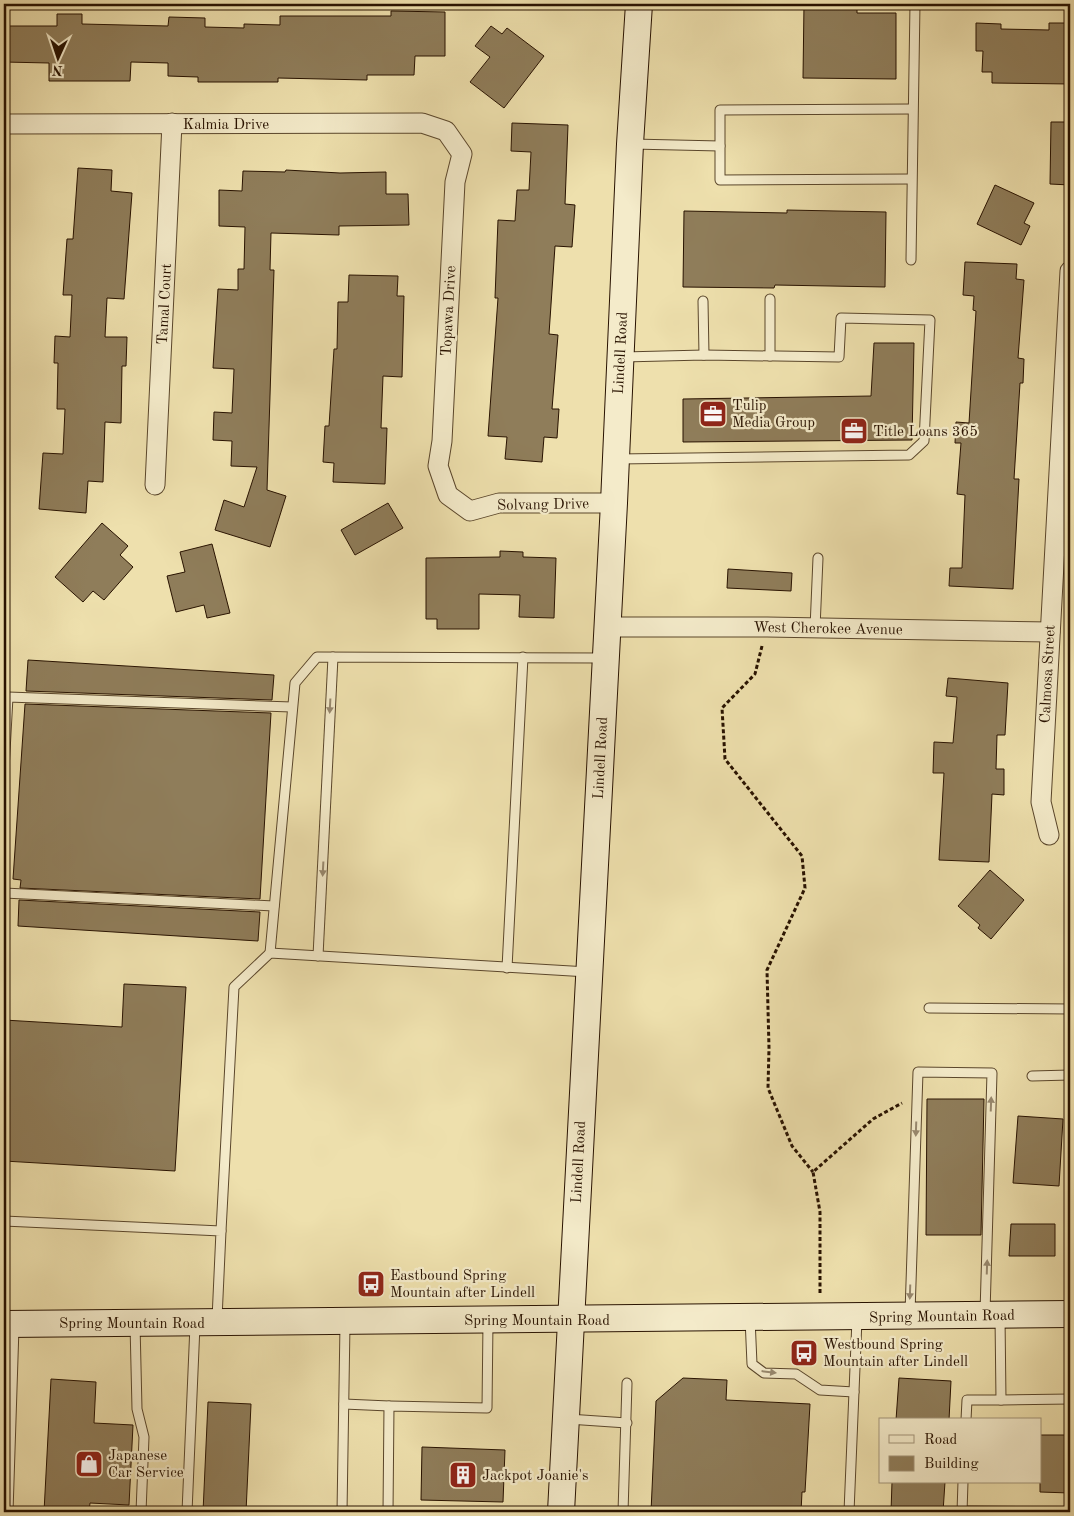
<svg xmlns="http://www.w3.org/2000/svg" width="1074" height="1516" font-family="'Old Standard TT',serif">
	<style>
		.building { fill: #8f7d5a; stroke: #281200 }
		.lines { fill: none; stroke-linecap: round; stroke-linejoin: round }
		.lane-casing { stroke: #5a462b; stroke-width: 11 }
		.street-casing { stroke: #5a462b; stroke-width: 21 }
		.secondary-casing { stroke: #281200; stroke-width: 28 }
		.path { stroke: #281200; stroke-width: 3; stroke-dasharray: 4 2.5; stroke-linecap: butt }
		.lane { stroke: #f4ebca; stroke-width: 9 }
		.street { stroke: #f4ebca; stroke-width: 19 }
		.secondary { stroke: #f4ebca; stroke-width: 26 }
		.oneway { fill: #98896f }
		.labels { text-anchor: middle; stroke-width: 4.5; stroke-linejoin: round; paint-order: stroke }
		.street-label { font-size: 15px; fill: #281200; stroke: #f4ebca }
		.poi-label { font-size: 15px; fill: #281200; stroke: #f4ebca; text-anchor: start }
	</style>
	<rect width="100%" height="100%" fill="#eee0ad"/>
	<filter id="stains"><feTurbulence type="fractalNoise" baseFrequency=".004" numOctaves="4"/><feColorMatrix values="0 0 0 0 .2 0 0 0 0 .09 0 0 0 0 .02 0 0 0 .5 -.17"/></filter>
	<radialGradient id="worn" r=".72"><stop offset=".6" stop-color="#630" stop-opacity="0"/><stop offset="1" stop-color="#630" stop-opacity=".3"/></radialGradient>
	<g class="building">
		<polygon points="804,4 857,4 857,13 896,13 896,79 803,78"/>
		<polygon points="391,11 445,12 445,56 415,56 414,75 367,75 367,80 278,78 278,82 198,82 198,77 168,76 168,63 131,62 130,81 49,81 49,63 4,62 4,26 57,26 57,14 82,14 82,24 168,26 169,17 205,18 205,27 244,28 244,24 280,25 280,16 391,16"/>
		<polygon points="976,23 1001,24 1001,29 1049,30 1049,23 1070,23 1070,84 992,83 992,72 982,72 983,51 976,51"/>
		<polygon points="491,26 502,34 507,28 544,56 504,108 470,82 490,57 475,46"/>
		<polygon points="1051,122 1070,122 1070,185 1050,184"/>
		<polygon points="512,123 568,125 565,204 575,205 572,247 555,246 549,334 558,335 552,409 559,409 557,438 544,437 542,462 505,459 507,437 488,436 498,298 495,298 498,220 515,221 517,190 529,190 531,152 511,151"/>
		<polygon points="78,168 112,170 111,191 132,193 124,299 107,298 105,337 127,337 126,366 122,366 121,423 105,422 103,482 88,481 86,513 39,509 43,453 63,454 65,409 57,409 58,363 54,363 55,336 70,337 72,295 63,295 67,239 73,239"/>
		<polygon points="286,170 340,173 386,172 386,194 408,194 409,225 339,226 339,235 271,233 270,270 274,270 267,490 286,496 270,547 215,530 224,500 244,507 257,467 231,466 232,441 213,440 214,412 232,413 234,369 213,368 218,289 238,290 238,269 244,269 245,227 219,226 219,190 242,191 243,171 285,172"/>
		<polygon points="995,185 1034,203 1024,223 1030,226 1021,245 977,224"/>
		<polygon points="787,210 886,212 885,287 775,285 774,288 683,287 684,211 787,213"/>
		<polygon points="965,262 1017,264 1016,279 1024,280 1018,358 1024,359 1023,383 1020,383 1014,479 1019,479 1013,589 949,586 950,568 962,568 965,495 957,494 961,443 955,443 956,422 969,423 976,311 973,310 974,296 963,295"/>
		<polygon points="349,275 398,276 397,296 404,296 402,377 383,376 381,428 387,428 385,484 333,482 334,463 323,462 325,426 329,426 334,349 337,349 338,302 348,302"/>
		<polygon points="874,343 914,343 912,440 683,442 683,399 871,396"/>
		<polygon points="388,503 403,528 355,555 341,530"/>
		<polygon points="102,523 128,546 120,555 133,567 104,600 93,591 83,602 55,577"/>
		<polygon points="212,544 230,613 207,618 204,605 176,612 167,576 185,572 180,552"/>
		<polygon points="500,551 523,552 523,557 556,558 554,618 519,617 520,595 479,594 479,629 437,629 437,619 426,619 426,558 500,557"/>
		<polygon points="728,569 792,573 791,591 727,588"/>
		<polygon points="28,660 274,675 272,700 26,691"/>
		<polygon points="948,678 1008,683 1005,735 997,735 996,769 1004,769 1004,795 992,794 989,862 939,860 944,773 933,773 934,742 953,743 957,697 946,696"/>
		<polygon points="25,704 271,713 260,899 20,888 21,880 13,879"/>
		<polygon points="990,870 1024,900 991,939 978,928 980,925 958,906"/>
		<polygon points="19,900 260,912 258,941 18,926"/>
		<polygon points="124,984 186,987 175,1171 4,1161 4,1020 122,1027"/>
		<polygon points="927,1099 984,1099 981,1235 926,1235"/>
		<polygon points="1018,1116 1063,1119 1059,1186 1013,1183"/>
		<polygon points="1011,1224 1055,1224 1055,1256 1009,1256"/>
		<polygon points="683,1378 727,1380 726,1400 810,1404 805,1492 802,1492 801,1512 651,1512 656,1401"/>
		<polygon points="899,1378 951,1381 949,1420 896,1420"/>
		<polygon points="51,1379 96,1382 94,1423 133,1425 129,1505 90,1503 89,1512 44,1512"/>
		<polygon points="208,1402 251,1404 246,1512 203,1512"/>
		<polygon points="1040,1435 1070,1435 1070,1493 1040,1492"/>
		<polygon points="422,1447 505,1450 503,1502 421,1500"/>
		<polygon points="892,1482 945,1482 943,1512 891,1512"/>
	</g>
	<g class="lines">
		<defs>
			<g id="lane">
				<polyline points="632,144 720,146"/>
				<polyline points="911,179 720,180 720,110 912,109"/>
				<polyline points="911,260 915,4"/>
				<polyline points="770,299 770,356"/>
				<polyline points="703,301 704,355"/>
				<polyline points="618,459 909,455 924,441 930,320 841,318 839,357 704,355 623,357"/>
				<polyline points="815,628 818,558"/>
				<polyline points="4,770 8,697 292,707"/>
				<polyline points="4,893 274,906"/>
				<polyline points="270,953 295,683 317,657 604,658"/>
				<polyline points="318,956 333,657"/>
				<polyline points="507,968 523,657"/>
				<polyline points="929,1008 1070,1009"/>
				<polyline points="1032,1076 1070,1075"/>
				<polyline points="4,1221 221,1231 217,1319"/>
				<polyline points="221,1231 234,987 270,953 588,972"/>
				<polyline points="910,1313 918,1072 992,1073 985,1313"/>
				<polyline points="750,1318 752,1364 764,1373 796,1374 820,1390 854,1392"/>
				<polyline points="135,1324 137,1409 144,1437 141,1512"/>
				<polyline points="1001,1400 1070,1399"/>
				<polyline points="344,1404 389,1406"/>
				<polyline points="568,1419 627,1423"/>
				<polyline points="966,1420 967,1400 1001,1400 1000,1317"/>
				<polyline points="962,1511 1070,1512"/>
				<polyline points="8,1512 14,1327"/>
				<polyline points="187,1512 195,1325"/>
				<polyline points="342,1512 345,1324"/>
				<polyline points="388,1512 389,1406 487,1408 488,1322"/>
				<polyline points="623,1512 627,1383"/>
				<polyline points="849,1512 857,1319"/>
				<polyline points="962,1512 963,1482"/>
			</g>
			<g id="street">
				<polyline points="4,124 422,123 446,131 462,154 455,182 442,441 438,466 448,495 470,511 499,503 614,503"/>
				<polyline points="155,485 172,123"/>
				<polyline points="607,627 767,627 1050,632"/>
				<polyline points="1049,835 1041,802 1070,271"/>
			</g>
			<g id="secondary">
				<polyline points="4,1324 1070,1314"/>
				<polyline points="561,1512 614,503 630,144 639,4"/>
			</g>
		</defs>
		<use href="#lane" class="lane-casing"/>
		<use href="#street" class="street-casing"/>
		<use href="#secondary" class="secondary-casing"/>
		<g class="path">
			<polyline points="762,646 755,674 722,708 725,759 802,856 805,888 767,970 769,1048 768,1088 792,1146 813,1172"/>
			<polyline points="820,1293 820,1212 813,1172 873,1119 902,1103"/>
		</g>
		<use href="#lane" class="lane"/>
		<use href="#street" class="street"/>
		<use href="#secondary" class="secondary"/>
	</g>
	<defs><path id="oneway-solid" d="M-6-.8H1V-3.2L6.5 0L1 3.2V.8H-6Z" transform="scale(1.25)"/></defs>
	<g class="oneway">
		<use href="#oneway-solid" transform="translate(330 706) rotate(93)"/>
		<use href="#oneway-solid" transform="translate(323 869) rotate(93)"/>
		<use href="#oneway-solid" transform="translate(991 1104) rotate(-88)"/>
		<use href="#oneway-solid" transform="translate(916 1129) rotate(92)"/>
		<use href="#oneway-solid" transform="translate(987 1267) rotate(-88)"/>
		<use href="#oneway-solid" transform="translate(910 1292) rotate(92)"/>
		<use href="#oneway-solid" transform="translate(769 1372) rotate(7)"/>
	</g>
	<defs>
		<symbol id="office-square" viewBox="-11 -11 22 22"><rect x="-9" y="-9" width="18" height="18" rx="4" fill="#8f2418" stroke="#f4ebca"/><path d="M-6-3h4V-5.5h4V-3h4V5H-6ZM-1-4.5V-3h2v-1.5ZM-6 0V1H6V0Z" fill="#fff"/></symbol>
		<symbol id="bus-square" viewBox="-11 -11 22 22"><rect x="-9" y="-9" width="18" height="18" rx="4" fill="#8f2418" stroke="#f4ebca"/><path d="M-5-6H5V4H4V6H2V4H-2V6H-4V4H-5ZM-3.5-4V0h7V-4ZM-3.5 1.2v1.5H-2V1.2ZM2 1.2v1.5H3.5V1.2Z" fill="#fff"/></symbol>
		<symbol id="shop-square" viewBox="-11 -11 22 22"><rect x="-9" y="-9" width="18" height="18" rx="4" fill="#8f2418" stroke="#f4ebca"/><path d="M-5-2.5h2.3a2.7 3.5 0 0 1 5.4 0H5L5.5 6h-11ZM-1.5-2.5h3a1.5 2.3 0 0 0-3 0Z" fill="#fff"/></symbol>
		<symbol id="building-square" viewBox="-11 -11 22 22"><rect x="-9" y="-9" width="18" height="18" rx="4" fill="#8f2418" stroke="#f4ebca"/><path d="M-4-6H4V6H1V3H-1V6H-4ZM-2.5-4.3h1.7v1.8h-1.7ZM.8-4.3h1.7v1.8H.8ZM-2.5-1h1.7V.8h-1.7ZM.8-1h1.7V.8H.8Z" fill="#fff"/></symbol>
	</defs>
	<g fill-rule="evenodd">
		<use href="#office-square" x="697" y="398" width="32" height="32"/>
		<use href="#office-square" x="838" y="415" width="32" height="32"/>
		<use href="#bus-square" x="355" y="1268" width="32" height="32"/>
		<use href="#bus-square" x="788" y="1337" width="32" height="32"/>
		<use href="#shop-square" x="73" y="1448" width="32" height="32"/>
		<use href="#building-square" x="447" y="1459" width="32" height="32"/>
	</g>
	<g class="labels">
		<g class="street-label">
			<text x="226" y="129">Kalmia Drive</text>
			<text transform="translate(164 304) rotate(-87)" y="5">Tamal Court</text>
			<text transform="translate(448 311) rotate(-87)" y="5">Topawa Drive</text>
			<text transform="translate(620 353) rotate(-87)" y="5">Lindell Road</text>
			<text transform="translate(543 504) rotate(-1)" y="5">Solvang Drive</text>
			<text transform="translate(828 628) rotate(1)" y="5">West Cherokee Avenue</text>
			<text transform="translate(1047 674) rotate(-87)" y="5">Calmosa Street</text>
			<text transform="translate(600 758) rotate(-87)" y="5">Lindell Road</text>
			<text transform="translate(578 1162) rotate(-87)" y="5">Lindell Road</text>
			<text transform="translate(942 1316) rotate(-1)" y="5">Spring Mountain Road</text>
			<text x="537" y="1325">Spring Mountain Road</text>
			<text x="132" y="1328">Spring Mountain Road</text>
		</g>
		<g class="poi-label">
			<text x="732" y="410">Tulip<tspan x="732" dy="17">Media Group</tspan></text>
			<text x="873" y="436">Title Loans 365</text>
			<text x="390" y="1280">Eastbound Spring<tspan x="390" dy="17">Mountain after Lindell</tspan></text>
			<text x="823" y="1349">Westbound Spring<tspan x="823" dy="17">Mountain after Lindell</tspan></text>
			<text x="108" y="1460">Japanese<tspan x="108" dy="17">Car Service</tspan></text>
			<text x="482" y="1480">Jackpot Joanie's</text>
		</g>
	</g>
	<rect width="1074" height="1516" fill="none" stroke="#eee0ad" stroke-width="20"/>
	<rect x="5" y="5" width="1064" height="1506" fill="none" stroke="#281200" stroke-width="2.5"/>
	<rect x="10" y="10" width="1054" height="1496" fill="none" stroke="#281200"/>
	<rect x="879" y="1418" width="162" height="65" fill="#f4ebca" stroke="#a29479"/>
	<rect x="889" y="1435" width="25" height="8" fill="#f4ebca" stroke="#a29479"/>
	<text x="924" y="1444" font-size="15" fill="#281200">Road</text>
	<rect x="889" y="1456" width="25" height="15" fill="#8f7d5a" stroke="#a29479"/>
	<text x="924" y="1468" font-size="15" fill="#281200">Building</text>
	<g transform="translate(58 58) rotate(183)" stroke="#f4ebca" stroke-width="4" paint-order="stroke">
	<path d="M0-4L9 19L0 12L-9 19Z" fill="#281200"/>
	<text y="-8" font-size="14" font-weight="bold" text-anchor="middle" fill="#281200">N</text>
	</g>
	<rect width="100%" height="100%" filter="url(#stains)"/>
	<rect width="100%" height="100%" fill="url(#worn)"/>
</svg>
